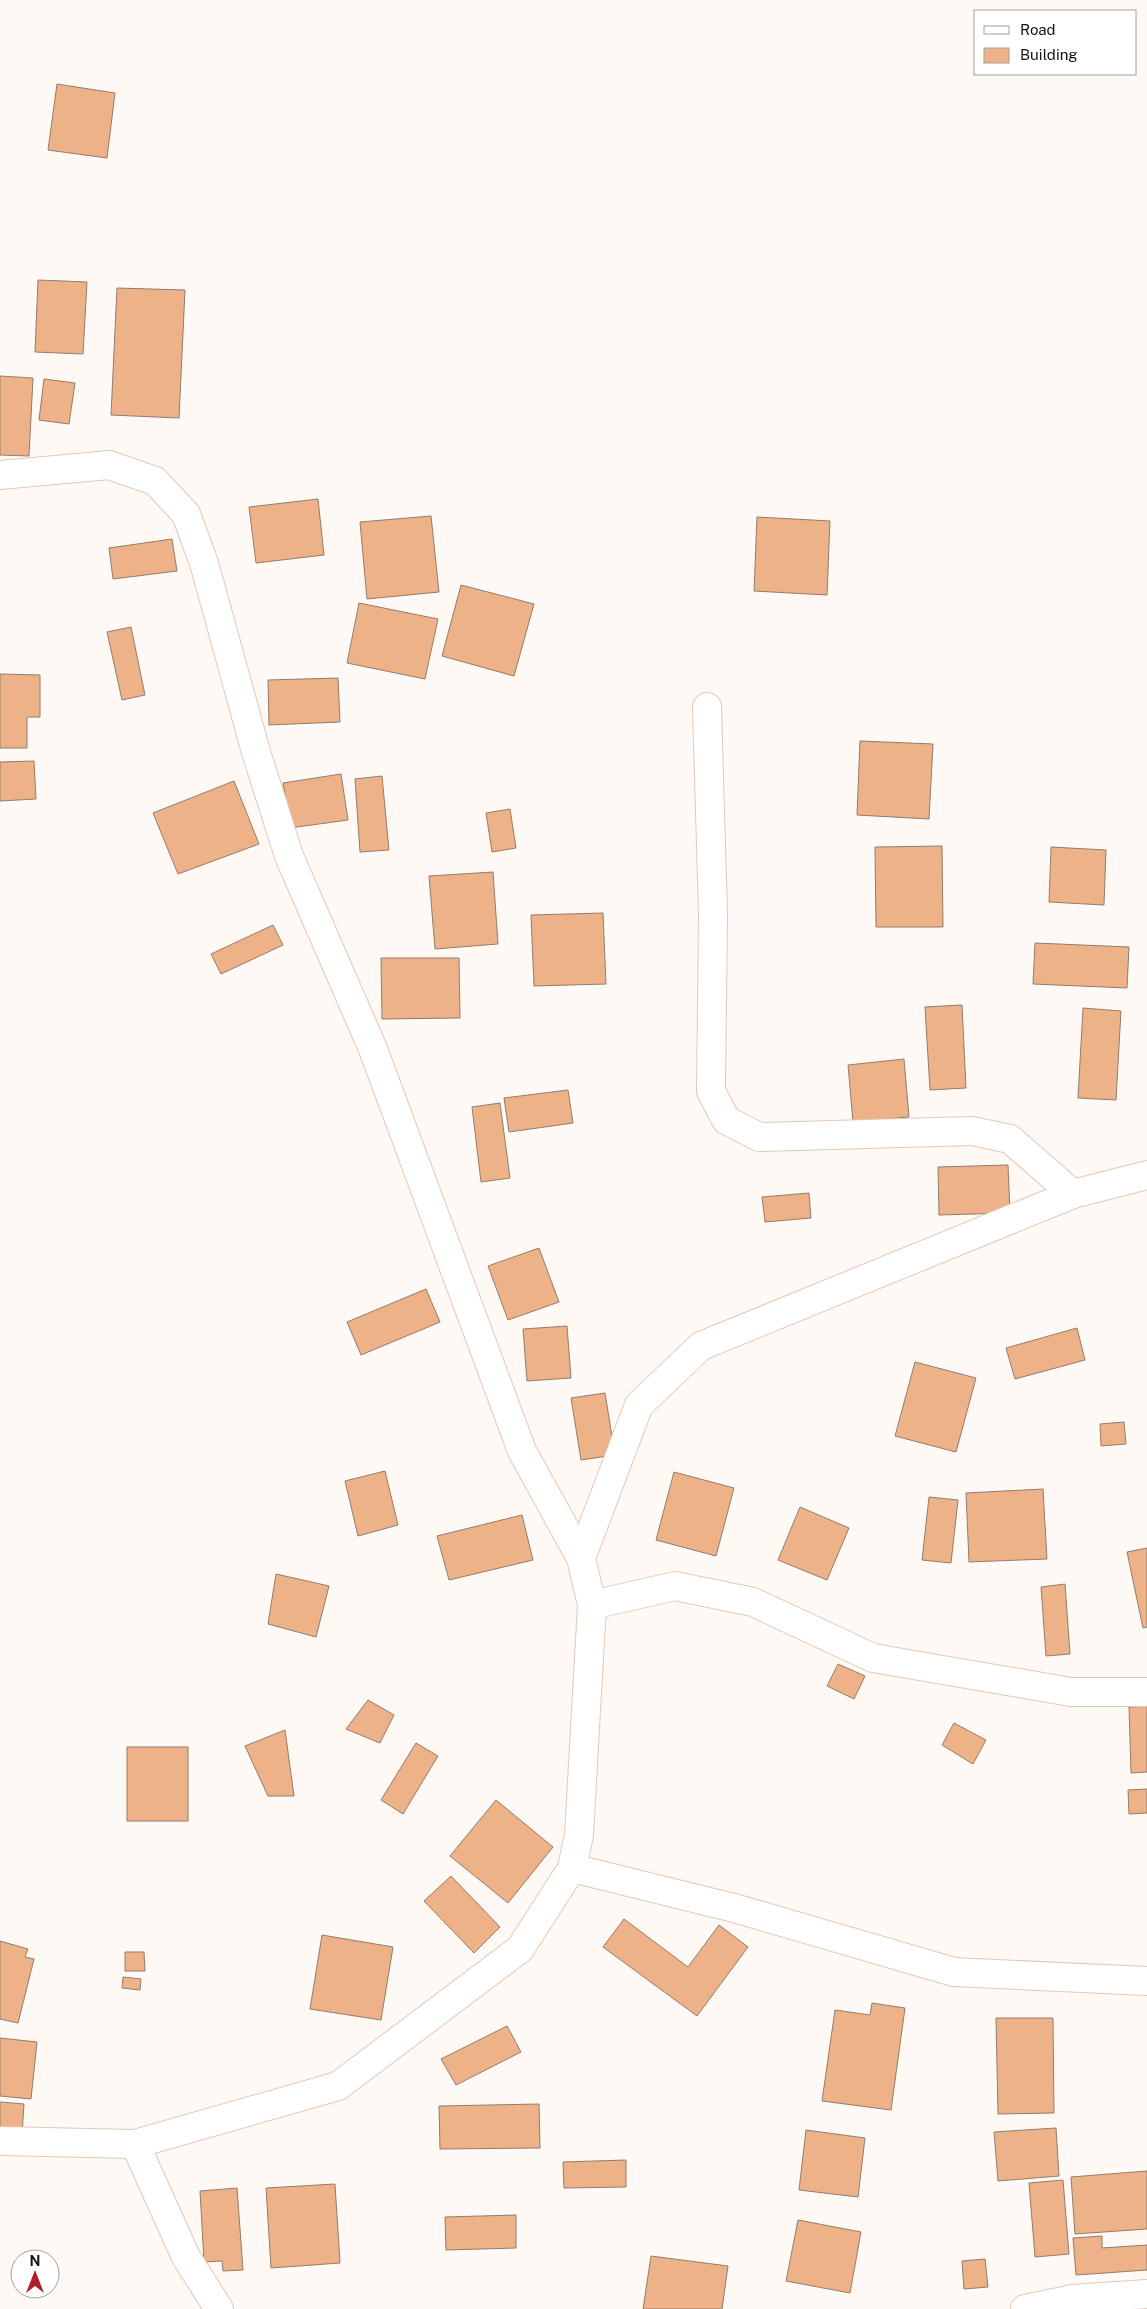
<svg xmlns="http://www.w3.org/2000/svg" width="1147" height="2309" font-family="'Public Sans',sans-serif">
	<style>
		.building { fill: #edb287; stroke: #937c6c }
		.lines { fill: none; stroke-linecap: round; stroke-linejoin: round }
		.street-casing { stroke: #e2c9b7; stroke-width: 30 }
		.street { stroke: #fff; stroke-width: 28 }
	</style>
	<rect width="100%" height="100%" fill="#fef9f5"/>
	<g class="building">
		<polygon points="57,84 115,93 107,158 48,150"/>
		<polygon points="38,280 87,282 83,354 35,352"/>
		<polygon points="117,288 185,290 179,418 111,415"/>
		<polygon points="0,376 33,378 29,456 0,455"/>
		<polygon points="44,379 75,383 69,424 39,420"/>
		<polygon points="318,499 324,555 256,563 249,507"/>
		<polygon points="431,516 439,592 367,599 360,522"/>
		<polygon points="757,517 830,521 827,595 754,591"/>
		<polygon points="172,539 177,571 113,579 109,548"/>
		<polygon points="461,585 534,604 514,676 442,656"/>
		<polygon points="359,603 438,619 425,679 347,663"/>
		<polygon points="131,627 145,695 122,700 107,632"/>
		<polygon points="0,674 40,675 40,717 27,717 27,748 0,748"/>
		<polygon points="338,678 340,722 269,725 268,680"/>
		<polygon points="860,741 933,744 929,819 857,815"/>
		<polygon points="34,761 36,799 0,801 0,762"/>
		<polygon points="341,774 348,820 290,828 283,783"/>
		<polygon points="382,776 389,850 360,852 355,779"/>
		<polygon points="234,781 259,844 178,874 153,813"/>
		<polygon points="510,809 516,848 492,852 486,813"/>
		<polygon points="942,846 943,927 876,927 875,847"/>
		<polygon points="1051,847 1106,850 1104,905 1049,902"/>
		<polygon points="493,872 498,944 435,949 429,876"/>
		<polygon points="603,913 606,984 534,986 531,915"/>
		<polygon points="273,925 283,945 221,974 211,954"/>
		<polygon points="1035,943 1129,947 1127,988 1033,984"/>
		<polygon points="381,958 459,958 460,1018 382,1019"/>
		<polygon points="962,1005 966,1088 930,1090 925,1007"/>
		<polygon points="1083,1008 1121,1011 1116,1100 1078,1098"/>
		<polygon points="904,1059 909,1117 853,1122 848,1065"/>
		<polygon points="568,1090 573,1123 509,1132 504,1098"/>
		<polygon points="500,1103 510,1178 481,1182 472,1107"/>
		<polygon points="1008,1165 1010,1213 939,1215 938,1167"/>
		<polygon points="809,1193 811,1218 765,1222 762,1197"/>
		<polygon points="539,1248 559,1302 508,1320 488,1266"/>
		<polygon points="426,1289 440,1322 361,1355 347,1322"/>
		<polygon points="567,1326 571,1378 527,1381 523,1329"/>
		<polygon points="1077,1328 1085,1360 1015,1379 1006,1348"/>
		<polygon points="915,1362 976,1378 956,1452 895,1436"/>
		<polygon points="605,1393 615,1455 581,1460 571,1398"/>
		<polygon points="1124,1422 1126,1444 1101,1446 1100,1424"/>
		<polygon points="385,1471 398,1525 358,1536 345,1481"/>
		<polygon points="674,1472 734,1488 716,1556 656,1540"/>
		<polygon points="1043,1489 1047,1559 969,1562 966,1493"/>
		<polygon points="929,1497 958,1500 951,1563 922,1560"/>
		<polygon points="800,1507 849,1528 827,1580 778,1560"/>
		<polygon points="522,1515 533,1560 449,1580 437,1536"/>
		<polygon points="1147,1548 1147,1627 1143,1628 1127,1552"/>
		<polygon points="276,1574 329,1586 316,1637 268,1624"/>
		<polygon points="1065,1584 1070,1654 1046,1656 1041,1587"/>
		<polygon points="838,1664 865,1676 854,1699 827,1686"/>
		<polygon points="368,1700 394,1715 380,1743 346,1729"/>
		<polygon points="1147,1706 1147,1772 1131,1773 1129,1707"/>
		<polygon points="954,1723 986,1740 973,1764 942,1745"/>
		<polygon points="285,1730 294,1796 268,1796 245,1746"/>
		<polygon points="416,1743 438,1756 403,1814 381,1800"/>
		<rect x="127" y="1747" width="61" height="74"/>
		<polygon points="1147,1789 1147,1813 1129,1814 1128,1790"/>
		<polygon points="496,1800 553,1847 508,1903 450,1856"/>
		<polygon points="451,1876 500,1927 474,1953 424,1901"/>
		<polygon points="624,1919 688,1967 719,1925 748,1947 697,2016 603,1947"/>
		<polygon points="322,1935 393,1947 381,2020 310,2009"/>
		<polygon points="0,1941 28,1949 25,1957 34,1959 18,2023 0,2019"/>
		<polygon points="125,1952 144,1952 145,1971 125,1971"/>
		<polygon points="123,1977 141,1979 140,1990 122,1988"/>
		<polygon points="872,2003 905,2008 891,2110 822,2101 835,2010 870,2015"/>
		<polygon points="996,2018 1053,2018 1054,2113 998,2114"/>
		<polygon points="507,2026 521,2052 456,2085 441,2059"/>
		<polygon points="0,2038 37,2042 31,2099 0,2096"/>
		<polygon points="0,2102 24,2104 22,2135 0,2133"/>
		<polygon points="539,2104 540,2148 440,2149 439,2106"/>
		<polygon points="1056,2128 1059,2176 998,2181 994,2132"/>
		<polygon points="806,2130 865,2138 858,2197 799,2190"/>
		<polygon points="626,2160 626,2187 564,2188 563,2162"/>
		<polygon points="1147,2171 1147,2229 1075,2234 1071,2177"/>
		<polygon points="1063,2180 1069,2254 1035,2257 1029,2183"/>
		<polygon points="335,2184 340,2263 271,2268 266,2188"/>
		<polygon points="237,2188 243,2270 223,2271 222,2261 204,2262 200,2191"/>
		<polygon points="516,2215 516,2248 446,2250 445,2217"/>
		<polygon points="798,2220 861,2232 850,2293 786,2281"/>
		<polygon points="1102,2236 1102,2248 1147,2245 1147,2270 1076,2275 1073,2238"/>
		<polygon points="651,2256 728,2266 722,2309 643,2309"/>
		<polygon points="985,2259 988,2287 964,2289 962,2261"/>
	</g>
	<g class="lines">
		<defs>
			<g id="street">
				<polyline points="0,475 109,465 155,481 186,514 204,563 256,752 289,856 373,1049 522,1451 581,1558"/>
				<polyline points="707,707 713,915 711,1091 726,1120 759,1137 972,1131 1010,1139 1073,1194"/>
				<polyline points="592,1605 675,1586 753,1602 873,1658 1071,1692 1147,1692"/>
				<polyline points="572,1868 734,1908 954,1972 1147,1981"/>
				<polyline points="0,2141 135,2144 338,2086 520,1949 572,1868 579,1835 592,1605 581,1558 639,1405 701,1346 1073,1194 1147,1175"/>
				<polyline points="135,2144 186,2257 219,2309"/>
				<polyline points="1025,2309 1073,2299 1147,2294"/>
			</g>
		</defs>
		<use href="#street" class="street-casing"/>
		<use href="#street" class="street"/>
	</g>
	<rect x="974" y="10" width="162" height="65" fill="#ffffff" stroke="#a3a09d"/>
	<rect x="984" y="26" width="25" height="8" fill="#ffffff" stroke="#a3a09d"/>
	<text x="1020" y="35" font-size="15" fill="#19110b">Road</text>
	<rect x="984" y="48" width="25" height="15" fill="#edb287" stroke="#a3a09d"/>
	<text x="1020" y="60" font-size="15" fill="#19110b">Building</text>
	<g transform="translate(35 2274)"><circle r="24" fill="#ffffff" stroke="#a3a09d"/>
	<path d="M0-4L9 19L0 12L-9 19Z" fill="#b01e2b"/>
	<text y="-8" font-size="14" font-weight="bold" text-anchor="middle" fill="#19110b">N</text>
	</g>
</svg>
